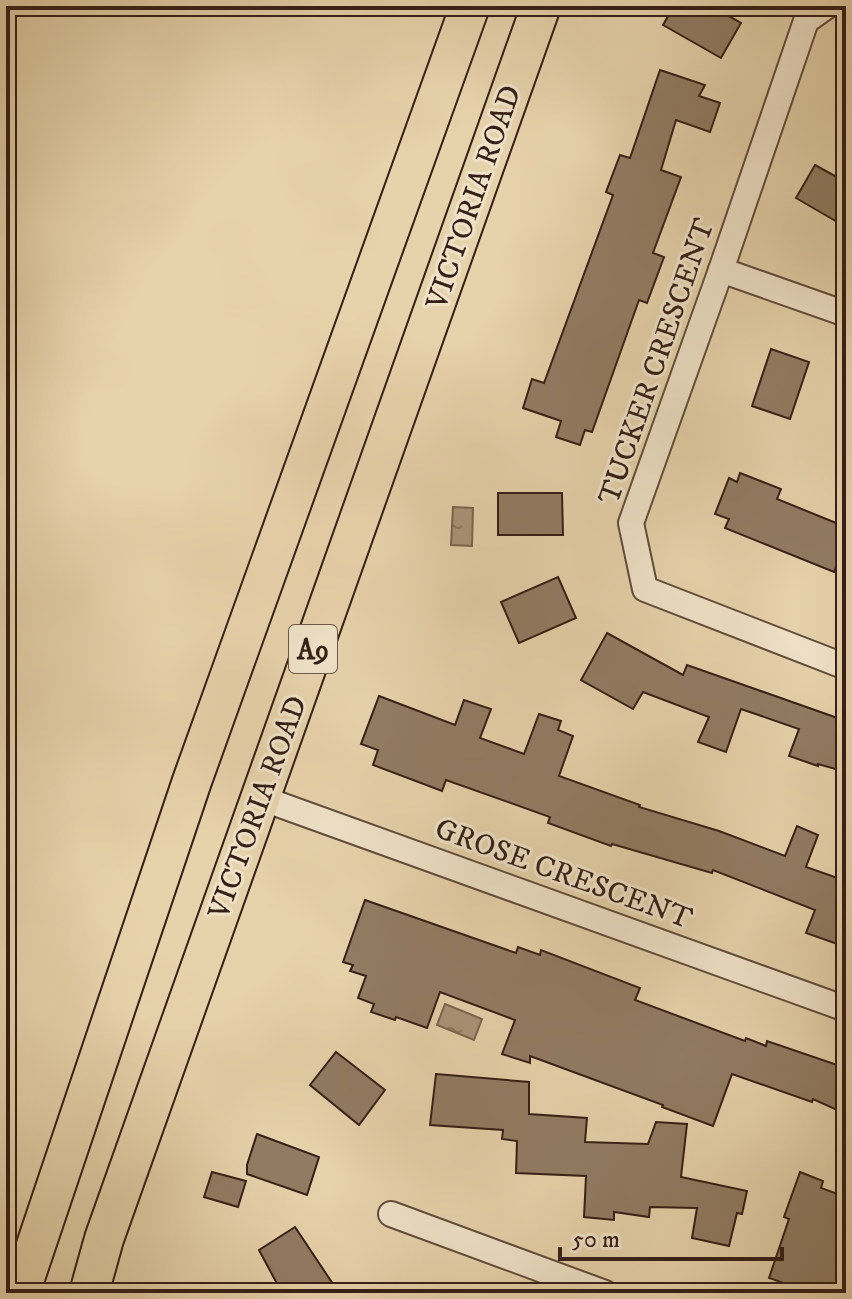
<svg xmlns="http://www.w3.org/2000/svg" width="852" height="1299" font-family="'IM FELL DW Pica',serif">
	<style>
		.water { fill: url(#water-ripples); stroke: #7b6651; stroke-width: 2 }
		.building { fill: #917c63; stroke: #351f16; stroke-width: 2 }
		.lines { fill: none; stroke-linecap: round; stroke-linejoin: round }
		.service-casing { stroke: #614c3b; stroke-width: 16 }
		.minor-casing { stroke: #614c3b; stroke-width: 28 }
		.trunk-casing { stroke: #351f16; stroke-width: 42 }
		.service { stroke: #efe2c8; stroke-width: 12 }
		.minor { stroke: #efe2c8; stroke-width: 24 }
		.trunk { stroke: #e6d2ab; stroke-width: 38 }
		.labels { text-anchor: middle; stroke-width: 6; stroke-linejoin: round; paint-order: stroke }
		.shield { fill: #efe2c8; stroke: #6d5a4b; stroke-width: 2 }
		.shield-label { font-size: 28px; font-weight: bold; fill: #351f16 }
		.street-label { font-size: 30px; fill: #351f16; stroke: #efe2c8 }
	</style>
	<defs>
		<pattern id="water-ripples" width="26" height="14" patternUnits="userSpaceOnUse" patternTransform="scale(2)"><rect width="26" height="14" fill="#aa9578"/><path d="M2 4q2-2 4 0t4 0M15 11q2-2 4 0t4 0" fill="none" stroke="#8b7961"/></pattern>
	</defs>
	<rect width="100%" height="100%" fill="#e6d2ab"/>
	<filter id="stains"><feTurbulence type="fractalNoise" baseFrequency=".0025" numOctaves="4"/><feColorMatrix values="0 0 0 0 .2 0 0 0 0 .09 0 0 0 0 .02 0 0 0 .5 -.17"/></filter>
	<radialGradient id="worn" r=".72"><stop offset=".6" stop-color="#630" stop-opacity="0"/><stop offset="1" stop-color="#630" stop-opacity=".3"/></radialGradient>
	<g class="water">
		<polygon points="453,507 473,508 472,546 451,545"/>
		<polygon points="445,1004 482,1019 474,1040 437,1025"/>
	</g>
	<g class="building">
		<polygon points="674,6 711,6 741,23 721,58 663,25"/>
		<polygon points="660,70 705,85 699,96 720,103 710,132 676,120 661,170 681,177 653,253 664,257 647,303 639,300 592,432 585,430 580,445 556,437 561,421 523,408 532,379 544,383 613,195 606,192 620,155 630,158"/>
		<polygon points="815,165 846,182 846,227 796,198"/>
		<polygon points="771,349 809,362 790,419 752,406"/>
		<polygon points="740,473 781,489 777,499 846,527 846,541 834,572 725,528 729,519 715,514 729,478 737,482"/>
		<polygon points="498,493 562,493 563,535 498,535"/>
		<polygon points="558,577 576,618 519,643 501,602"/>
		<polygon points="607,633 683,675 687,665 846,721 846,772 818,764 818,766 789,756 799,729 741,709 726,752 698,742 709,717 643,692 633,709 581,680"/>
		<polygon points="379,696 455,725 464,700 491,709 480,738 524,754 539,714 561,721 558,730 573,736 559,776 640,805 639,807 719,831 785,856 797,826 818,835 806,867 846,881 846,947 806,933 815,910 713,870 712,873 612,844 611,846 548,823 550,817 446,780 442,791 373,765 378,750 361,744"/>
		<polygon points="365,900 516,953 518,947 540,955 541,950 640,988 635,1000 745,1041 746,1038 766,1046 767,1041 846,1068 846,1114 813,1099 812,1102 732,1074 713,1126 662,1107 663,1105 530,1056 530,1063 502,1054 515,1020 440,992 427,1028 396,1017 395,1020 371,1012 374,1004 358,998 366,976 350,971 353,965 343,962"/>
		<polygon points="336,1052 385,1090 359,1125 310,1085"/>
		<polygon points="436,1074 529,1082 529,1114 587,1118 585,1142 648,1144 656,1122 687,1124 681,1177 747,1191 742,1214 737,1213 729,1246 692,1238 697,1208 650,1207 649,1217 614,1212 614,1220 584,1217 586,1176 516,1173 517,1141 502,1139 503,1130 430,1125"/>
		<polygon points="257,1134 319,1157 307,1195 247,1174 247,1165"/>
		<polygon points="212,1172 246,1181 238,1207 204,1197"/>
		<polygon points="800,1172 823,1181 821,1188 846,1197 846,1293 812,1293 769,1278 789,1219 784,1217"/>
		<polygon points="295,1227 339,1293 282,1293 259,1250"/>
	</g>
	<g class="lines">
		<defs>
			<polyline id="service" points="6,962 9,963 6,972"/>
			<g id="minor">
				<polyline points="827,6 806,21 721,270 631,523 645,589 846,667"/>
				<polyline points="721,270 846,314"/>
				<polyline points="261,798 846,1009"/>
				<polyline points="391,1214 605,1293"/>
			</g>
			<g id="trunk">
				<polyline points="20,1293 192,781 470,6"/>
				<polyline points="89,1293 104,1239 541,6"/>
			</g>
		</defs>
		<use href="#service" class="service-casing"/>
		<use href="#minor" class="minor-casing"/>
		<use href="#trunk" class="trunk-casing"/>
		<use href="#service" class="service"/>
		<use href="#minor" class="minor"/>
		<use href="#trunk" class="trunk"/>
	</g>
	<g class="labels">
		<rect class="shield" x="289" y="625" width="48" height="48" rx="6"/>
		<g class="shield-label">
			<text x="313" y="659">A9</text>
		</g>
		<g class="street-label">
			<text transform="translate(473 197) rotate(-71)" y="10">VICTORIA ROAD</text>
			<text transform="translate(656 361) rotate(-71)" y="10">TUCKER CRESCENT</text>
			<text transform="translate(257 807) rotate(-70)" y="10">VICTORIA ROAD</text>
			<text transform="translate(564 873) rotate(20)" y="10">GROSE CRESCENT</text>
		</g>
	</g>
	<rect width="852" height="1299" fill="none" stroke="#e6d2ab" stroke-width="32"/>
	<rect x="8" y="8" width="836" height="1283" fill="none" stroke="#351f16" stroke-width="4"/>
	<rect x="16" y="16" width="820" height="1267" fill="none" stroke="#351f16" stroke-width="2"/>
	<path d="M560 1247v12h222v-12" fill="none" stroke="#351f16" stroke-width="4"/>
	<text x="572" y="1247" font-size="24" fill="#351f16" stroke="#efe2c8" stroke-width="6" paint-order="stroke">50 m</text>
	<rect width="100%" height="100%" filter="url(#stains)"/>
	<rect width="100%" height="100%" fill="url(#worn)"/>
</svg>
